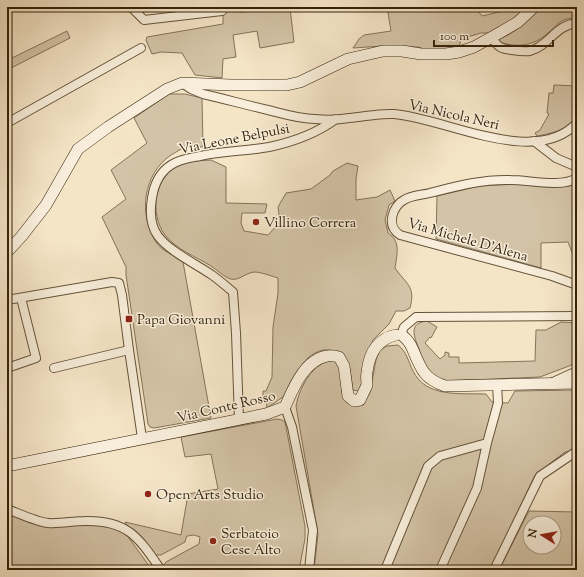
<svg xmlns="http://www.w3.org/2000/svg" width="584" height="577" font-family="'Sorts Mill Goudy',serif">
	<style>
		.green { fill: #d4c4a7; stroke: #847358; fill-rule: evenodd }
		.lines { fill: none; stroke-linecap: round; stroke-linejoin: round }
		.street-casing { stroke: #655339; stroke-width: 10 }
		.secondary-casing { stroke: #35220a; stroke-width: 12 }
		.street { stroke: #f8eedb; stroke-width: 8 }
		.secondary { stroke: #f8eedb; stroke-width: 11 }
		.poi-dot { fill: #8f2418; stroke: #f8eedb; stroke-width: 1.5 }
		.labels { text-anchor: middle; stroke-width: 3; stroke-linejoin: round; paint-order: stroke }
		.street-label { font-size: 14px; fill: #35220a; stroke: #f8eedb }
		.poi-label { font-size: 14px; fill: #35220a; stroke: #f8eedb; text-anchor: start }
	</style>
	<rect width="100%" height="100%" fill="#f5e5c7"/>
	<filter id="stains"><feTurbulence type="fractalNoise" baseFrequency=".005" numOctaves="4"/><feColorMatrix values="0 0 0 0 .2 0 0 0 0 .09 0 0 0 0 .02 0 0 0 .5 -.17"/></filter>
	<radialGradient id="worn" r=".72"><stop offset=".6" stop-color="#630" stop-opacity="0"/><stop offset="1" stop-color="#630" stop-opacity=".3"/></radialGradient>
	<g class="green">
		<polygon points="277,7 293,7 290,8 294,42 260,48 257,31 233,35 236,57 223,59 222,78 195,75 182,53 161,52 152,54 146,40 147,37 223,24 223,16 226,11 243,12"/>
		<polygon points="387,7 475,7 482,16 512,9 513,7 529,7 528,10 490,33 481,33 461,39 460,44 457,47 446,49 427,50 418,47 383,46 353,48 359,39 364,35 391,31"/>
		<path d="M540 7H577V18C574 18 570 18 567 19 559 21 554 28 547 34 533 46 517 48 500 42L499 39C517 32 528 21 540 7Z"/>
		<polygon points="67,31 70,38 7,70 8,60"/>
		<path d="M554 85 577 86C577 93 579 107 577 114 573 129 549 134 537 136L535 133 540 130 549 114 547 113 549 93H553Z"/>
		<path d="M169 94H185L202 98 203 147C198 147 192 146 187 147 182 148 176 152 171 155 143 174 138 215 156 242 163 253 175 254 183 262L211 418 154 428 150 427 148 424 126 275V267L102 217 126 199 111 170 147 143 134 118Z"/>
		<path d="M211 160 226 167V203L267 204 265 213H242L241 223 244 231 268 235 280 222 278 207 286 193 311 189 330 175 333 171 347 163 358 166 356 179V200L377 197 390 190 395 201 389 205 385 220 388 233C401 242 397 253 395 268 406 284 416 286 410 308L404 311H396L389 324 373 340 363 367 361 388 358 391 353 390C350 372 351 352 329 350 321 349 313 353 307 359 298 368 296 381 289 391 283 398 274 403 267 408L266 400 263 397V391H266L272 377 273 327 278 293V278C271 276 261 272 254 272 245 273 237 283 228 278 222 275 217 270 211 266 195 256 177 250 165 235 149 214 154 175 181 164 190 160 202 161 211 160Z"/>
		<path d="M518 184C538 186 557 190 577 184V265L568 242 541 243V268L436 239 437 196 479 186Z"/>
		<path d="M427 321 437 327 431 338 430 337 425 343 440 359 445 355V352L449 353V357H459V363L535 361 536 330H546L561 322 577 323V363L540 377 445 381C438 378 432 375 427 368 423 363 421 355 419 349 414 336 408 323 427 321Z"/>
		<path d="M398 345C407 352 408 361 413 371 426 398 460 393 486 394L492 402 508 403 515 391 577 390V452H565L535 475 490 570H314L318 534 296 406C299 388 313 362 333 360 334 361 337 362 338 364 346 376 332 414 364 403L370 392 376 360 380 350 387 346Z"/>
		<polygon points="277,419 282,420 285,422 305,526 305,539 299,570 164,570 164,565 166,562 199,544 200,537 194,535 187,536 186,538 185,542 161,555 155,555 138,534 126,524 125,522 181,535 188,494 218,489 211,454 185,457 181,437"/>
		<path d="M529 511 577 512V570H499ZM530 523H554V547H530Z"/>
		<polygon points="7,512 45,525 97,525 112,528 126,534 152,570 15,570 7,558"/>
	</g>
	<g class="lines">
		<defs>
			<g id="street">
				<polyline points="131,7 144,20 222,11"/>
				<path d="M492 38C498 47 501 49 512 50 518 51 524 52 530 51 549 46 555 25 577 23"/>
				<path d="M182 83 191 89 203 94C225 99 246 105 268 110 284 114 299 119 315 119 326 120 338 120 349 118 364 117 378 113 394 114 445 118 535 168 577 123"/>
				<polyline points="7,123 141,48"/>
				<polyline points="534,141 556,158 577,167"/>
				<path d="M577 178C561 188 530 180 511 180 483 179 457 186 430 193 422 195 411 195 404 200 400 202 396 207 394 211 390 221 391 229 400 235L552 276 577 285"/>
				<polyline points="7,300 112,282 119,283 122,295 129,350 142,438"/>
				<polyline points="402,332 404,327 416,317 577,316"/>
				<polyline points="10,367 36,358 21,298"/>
				<polyline points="54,368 129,350"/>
				<polyline points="553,382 577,371"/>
				<polyline points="285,407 292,427 313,530 309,570"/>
				<path d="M239 420 236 333 233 292C226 286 219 280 212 275 196 264 169 251 158 236 150 225 150 210 152 198 154 185 160 172 171 165 180 159 190 158 200 156 223 151 247 151 269 147 293 142 317 133 336 119"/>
				<path d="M7 509C18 513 37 522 48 523 60 524 73 521 85 521 128 520 139 538 161 570"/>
				<polyline points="7,565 10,570"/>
				<polyline points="385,570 428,466 440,456 487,443 498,403 497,384"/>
				<polyline points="440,570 477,488 487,443"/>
				<polyline points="494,570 540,476 577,451"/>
			</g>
			<g id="secondary">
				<polyline points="7,252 21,237 46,205 78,149 108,127 167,89 182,83 231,85 287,85 300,82 348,59 383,51 402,51 421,54 446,54 459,52 474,47 501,32 518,22 534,7"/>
				<path d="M404 337C409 341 411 345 413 350 421 369 424 379 445 386L577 383"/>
				<path d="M7 466 266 414 285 407C293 389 304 360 327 356 331 355 335 356 339 357L344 366 348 396 354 401 360 400C362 395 365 390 367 385 367 381 366 376 367 372 369 354 377 339 396 335"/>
			</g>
		</defs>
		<use href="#street" class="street-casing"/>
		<use href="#secondary" class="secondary-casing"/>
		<use href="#street" class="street"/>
		<use href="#secondary" class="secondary"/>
	</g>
	<g class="poi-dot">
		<circle cx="256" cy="222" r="4"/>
		<rect x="125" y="315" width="8" height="8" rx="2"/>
		<circle cx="148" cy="494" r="4"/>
		<circle cx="213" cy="541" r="4"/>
	</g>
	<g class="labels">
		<g class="street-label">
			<text transform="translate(454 114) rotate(13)" y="5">Via Nicola Neri</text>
			<text transform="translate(234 138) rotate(-11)" y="5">Via Leone Belpulsi</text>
			<text transform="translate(468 239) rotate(16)" y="5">Via Michele D'Alena</text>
			<text transform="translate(226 406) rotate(-13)" y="5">Via Conte Rosso</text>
		</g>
		<g class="poi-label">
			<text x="264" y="227">Villino Correra</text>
			<text x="137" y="324">Papa Giovanni</text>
			<text x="156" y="499">Open Arts Studio</text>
			<text x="221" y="538">Serbatoio<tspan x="221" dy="16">Cese Alto</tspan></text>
		</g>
	</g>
	<rect width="584" height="577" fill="none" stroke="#f5e5c7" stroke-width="24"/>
	<rect x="8" y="8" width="568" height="561" fill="none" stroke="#35220a" stroke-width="2"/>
	<rect x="12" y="12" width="560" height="553" fill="none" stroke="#35220a"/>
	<g transform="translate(542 535) rotate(281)"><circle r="19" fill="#f8eedb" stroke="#aa9c87"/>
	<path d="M0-3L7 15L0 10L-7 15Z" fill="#8f2418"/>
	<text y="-6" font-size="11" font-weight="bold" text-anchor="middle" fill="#35220a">N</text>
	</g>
	<path d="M434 40v6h119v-6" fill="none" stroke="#35220a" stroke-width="2"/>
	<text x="440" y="40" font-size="12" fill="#35220a" stroke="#f8eedb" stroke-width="3" paint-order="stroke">100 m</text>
	<rect width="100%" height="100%" filter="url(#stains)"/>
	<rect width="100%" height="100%" fill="url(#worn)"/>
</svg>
